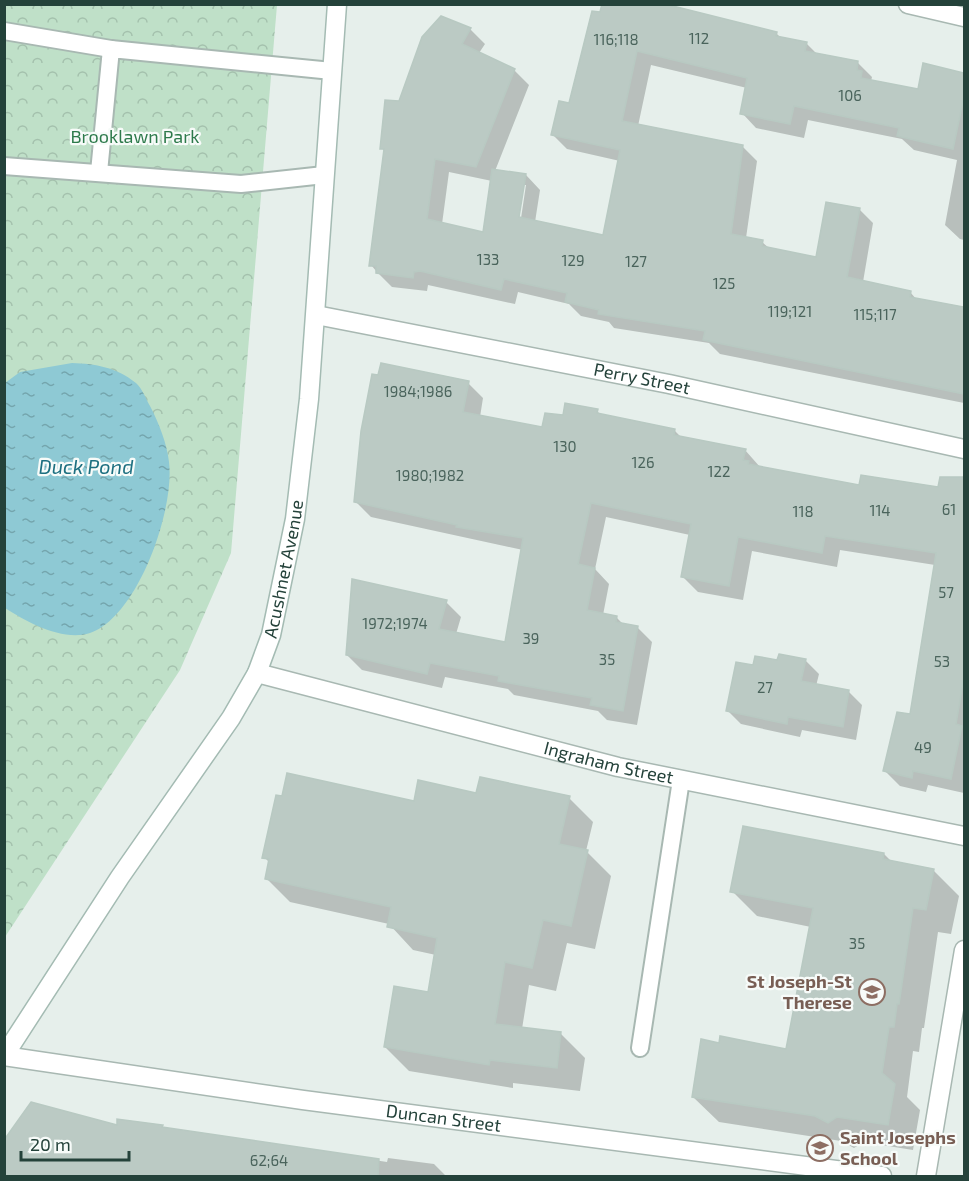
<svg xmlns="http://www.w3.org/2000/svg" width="969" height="1181" font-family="'Exo 2',sans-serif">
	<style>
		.park { fill: url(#park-crowns) }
		.water { fill: url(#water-ripples) }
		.shadow { fill: #0003; fill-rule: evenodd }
		.building { fill: #bbcac4; stroke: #b8c9c2; stroke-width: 1.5 }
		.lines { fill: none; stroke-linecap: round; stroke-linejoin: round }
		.lane-casing { stroke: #a8b8b2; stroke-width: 20 }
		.street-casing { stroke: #a8b8b2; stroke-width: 21 }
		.secondary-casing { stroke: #a4bbb3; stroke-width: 21 }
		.lane { stroke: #fff; stroke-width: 16 }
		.street { stroke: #fff; stroke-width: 18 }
		.secondary { stroke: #fff; stroke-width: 18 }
		.labels { text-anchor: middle; stroke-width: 4.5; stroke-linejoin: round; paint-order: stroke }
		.number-label { font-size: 15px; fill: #4a645c }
		.park-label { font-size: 18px; fill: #2d7a4b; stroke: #f7fbf9 }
		.street-label { font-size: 18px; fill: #24423a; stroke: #f7fbf9 }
		.education-label { font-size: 18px; font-weight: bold; fill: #785e54; stroke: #f7fbf9; text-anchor: end }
		.water-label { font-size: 20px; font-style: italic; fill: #1c6f80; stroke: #f7fbf9 }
	</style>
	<defs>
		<pattern id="park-crowns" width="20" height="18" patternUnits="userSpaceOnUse" patternTransform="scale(1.5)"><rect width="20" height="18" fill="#bfe0c8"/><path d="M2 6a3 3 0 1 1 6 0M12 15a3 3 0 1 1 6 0" fill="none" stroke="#a4c1ad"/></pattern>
		<pattern id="water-ripples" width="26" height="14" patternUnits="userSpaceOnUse" patternTransform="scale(1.5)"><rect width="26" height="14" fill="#8ec9d4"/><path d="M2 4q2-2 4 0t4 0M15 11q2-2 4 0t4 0" fill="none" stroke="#74a5ad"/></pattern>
	</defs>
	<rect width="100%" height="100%" fill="#e6efeb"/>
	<polygon class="park" points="5,5 277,5 231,553 180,670 5,937"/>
	<path class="water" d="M72 363C96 364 116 367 136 383 142 388 146 399 150 406 159 423 167 444 169 462 175 509 138 617 90 633 63 642 27 622 5 608V383L20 372Z"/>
	<g class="shadow">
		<path d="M593 12 776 33 781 38 807 44 818 55 858 63 872 77 871 81 919 90 924 65 964 73V240L960 239 945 225 957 160 914 150 902 139 808 120 804 138 756 128 742 113 747 88 651 65 638 126 742 146 757 161 746 238 762 242 770 249 817 258 859 209 873 223 863 282 910 292 917 300 964 308V403L720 354 709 343 614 328 609 322 581 316 569 304 518 292 515 304 428 285 427 291 392 287 377 272 371 265 386 152 381 148 400 102 442 18 471 30 485 44 479 53 515 71 529 85 495 171 526 175 540 190 535 222 604 237 620 161 567 149 552 134 570 105ZM449 172 492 181 484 234 442 224ZM523 185H526L520 225H517Z"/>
		<polygon points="468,383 483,398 480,417 544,429 564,417 597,411 602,416 675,431 682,438 745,450 760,467 861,487 939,489 941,479 964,483 964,793 928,785 926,792 900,786 885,771 911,716 935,565 840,550 837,567 752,551 743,600 698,592 683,577 690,535 606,517 595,569 609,584 603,615 617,618 624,625 637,627 652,642 637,725 607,720 598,711 514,695 508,689 445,677 442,688 362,670 347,655 446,602 461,617 456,634 506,644 523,550 371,517 356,502"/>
		<polygon points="805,660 819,674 816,686 848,691 862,705 856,740 802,730 800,737 741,724 727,710 754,667"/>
		<polygon points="478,795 569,798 593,822 586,851 611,876 595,949 567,943 556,991 529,985 522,1029 561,1034 585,1058 580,1091 513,1083 513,1088 409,1071 385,1047 429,993 436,955 413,950 389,924 290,902 266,878 270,863 264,857 415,802"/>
		<polygon points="884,854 892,862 934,871 959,896 951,934 938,932 924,1028 922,1028 919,1052 913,1051 907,1097 920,1110 913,1150 863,1142 854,1148 841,1141 719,1122 693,1097 720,1044 787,1051 811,927 757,916 732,891"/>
		<polygon points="119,1121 387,1162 388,1158 434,1164 446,1176 102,1176 109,1124 118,1127"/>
		<polygon points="95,1131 80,1176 4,1176 4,1153"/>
	</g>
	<g class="building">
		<polygon points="602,4 665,4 777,32 776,36 807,42 805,51 858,61 857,70 862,71 861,78 918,89 923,63 964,73 964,97 953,149 897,136 899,128 794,106 790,124 740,114 747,78 637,51 622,121 743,145 731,234 763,240 762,246 816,257 826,202 860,208 847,277 911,291 910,297 964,307 964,394 703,340 705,331 598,314 599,310 565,302 567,293 504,279 501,290 420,271 414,272 413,278 376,273 376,266 369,266 384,149 380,149 385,100 399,101 422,37 441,16 471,28 462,44 515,69 476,167 435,159 427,219 483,232 492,169 526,174 519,217 603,235 620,150 551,135 559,101 569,103 592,11 600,12"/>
		<polygon points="381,363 469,381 463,412 542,427 545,413 563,415 565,403 598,409 597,413 675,429 674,435 746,449 743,460 749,461 748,464 859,485 861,475 938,487 940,477 964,477 964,677 956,724 962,726 951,779 913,771 912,778 883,771 897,712 910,714 936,553 825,536 822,553 738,537 729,586 681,577 691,524 591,503 578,564 595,568 587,610 617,616 616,622 638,626 623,711 590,705 592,698 498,681 499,676 430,663 427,674 346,655 352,579 447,600 439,629 505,642 523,538 456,527 457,525 354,502 361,431 372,374 378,375"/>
		<polygon points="779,654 806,659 801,681 849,690 843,727 788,717 787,724 726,711 736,662 753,665 755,656 777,660"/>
		<polygon points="287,773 414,801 418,780 476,793 480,777 570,796 559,844 588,850 571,926 543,920 532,968 505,962 495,1024 561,1032 557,1068 490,1060 489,1065 384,1047 394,986 428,992 437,938 387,927 391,907 265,879 269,859 262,858 276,795 282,796"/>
		<polygon points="743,826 884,853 883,859 934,869 926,910 913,908 899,1004 897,1004 894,1027 889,1027 882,1073 895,1084 888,1125 837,1117 828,1123 815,1116 692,1097 701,1039 719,1043 720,1036 786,1049 813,908 730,892"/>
		<polygon points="31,1102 117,1125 117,1119 163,1125 162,1127 379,1159 378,1176 4,1176 4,1140"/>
	</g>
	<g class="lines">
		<defs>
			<g id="lane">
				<polyline points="4,31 111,49"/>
				<polyline points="4,166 241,184 324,175"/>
				<polyline points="99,172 111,49 332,71"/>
				<polyline points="640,1048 681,780"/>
			</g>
			<g id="street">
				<polyline points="908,4 964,17"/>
				<path id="s1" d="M316 315 669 384 964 449"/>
				<path id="s2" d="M257 673 618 767 964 836"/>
				<path id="s3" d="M4 1056 303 1100 882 1176"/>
				<polyline points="926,1176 964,950"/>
			</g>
			<g id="secondary">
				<path id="s4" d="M4 1056 120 877 231 718 257 673 271 635 295 519 309 399 337 4"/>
			</g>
		</defs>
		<use href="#lane" class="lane-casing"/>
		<use href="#street" class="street-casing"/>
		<use href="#secondary" class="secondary-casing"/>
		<use href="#lane" class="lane"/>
		<use href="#street" class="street"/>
		<use href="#secondary" class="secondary"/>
	</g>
	<defs>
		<symbol id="school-ring" viewBox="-11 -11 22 22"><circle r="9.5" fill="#f7fbf9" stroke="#8d6e63" stroke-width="1.5"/><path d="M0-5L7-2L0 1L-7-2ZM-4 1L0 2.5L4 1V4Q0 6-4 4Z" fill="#8d6e63"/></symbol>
	</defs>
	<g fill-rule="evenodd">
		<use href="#school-ring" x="857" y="977" width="30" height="30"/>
		<use href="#school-ring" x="805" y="1133" width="30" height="30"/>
	</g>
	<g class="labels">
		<g class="number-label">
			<text x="699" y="44">112</text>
			<text x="616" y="45">116;118</text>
			<text x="850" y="101">106</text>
			<text x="488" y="265">133</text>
			<text x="573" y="266">129</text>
			<text x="636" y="267">127</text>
			<text x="724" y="289">125</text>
			<text x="790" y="317">119;121</text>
			<text x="875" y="320">115;117</text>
			<text x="418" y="397">1984;1986</text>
			<text x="565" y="452">130</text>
			<text x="643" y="468">126</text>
			<text x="719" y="477">122</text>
			<text x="430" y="481">1980;1982</text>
			<text x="949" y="515">61</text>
			<text x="880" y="516">114</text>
			<text x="803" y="517">118</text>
			<text x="946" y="598">57</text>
			<text x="395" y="629">1972;1974</text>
			<text x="531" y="644">39</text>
			<text x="607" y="665">35</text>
			<text x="942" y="667">53</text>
			<text x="765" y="693">27</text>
			<text x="923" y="753">49</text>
			<text x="857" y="949">35</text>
			<text x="269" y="1166">62;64</text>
		</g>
		<g class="park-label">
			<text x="135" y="143">Brooklawn Park</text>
		</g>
		<g class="street-label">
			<text dy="6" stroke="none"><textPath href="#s1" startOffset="332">Perry Street</textPath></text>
			<text dy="6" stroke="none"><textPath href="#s4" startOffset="567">Acushnet Avenue</textPath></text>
			<text dy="6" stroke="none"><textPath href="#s2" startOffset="363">Ingraham Street</textPath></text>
			<text dy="6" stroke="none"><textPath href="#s3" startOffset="444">Duncan Street</textPath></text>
		</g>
		<g class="education-label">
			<text x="852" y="988">St Joseph-St<tspan x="852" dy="21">Therese</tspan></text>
			<text x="840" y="1144" text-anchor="start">Saint Josephs<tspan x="840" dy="21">School</tspan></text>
		</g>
		<g class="water-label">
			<text x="86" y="474">Duck Pond</text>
		</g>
	</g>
	<rect width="969" height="1181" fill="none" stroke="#24423a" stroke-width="12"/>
	<path d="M21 1151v9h108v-9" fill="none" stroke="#24423a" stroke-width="3"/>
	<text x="30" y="1151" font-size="18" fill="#24423a" stroke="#f7fbf9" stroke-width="4.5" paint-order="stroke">20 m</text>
</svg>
